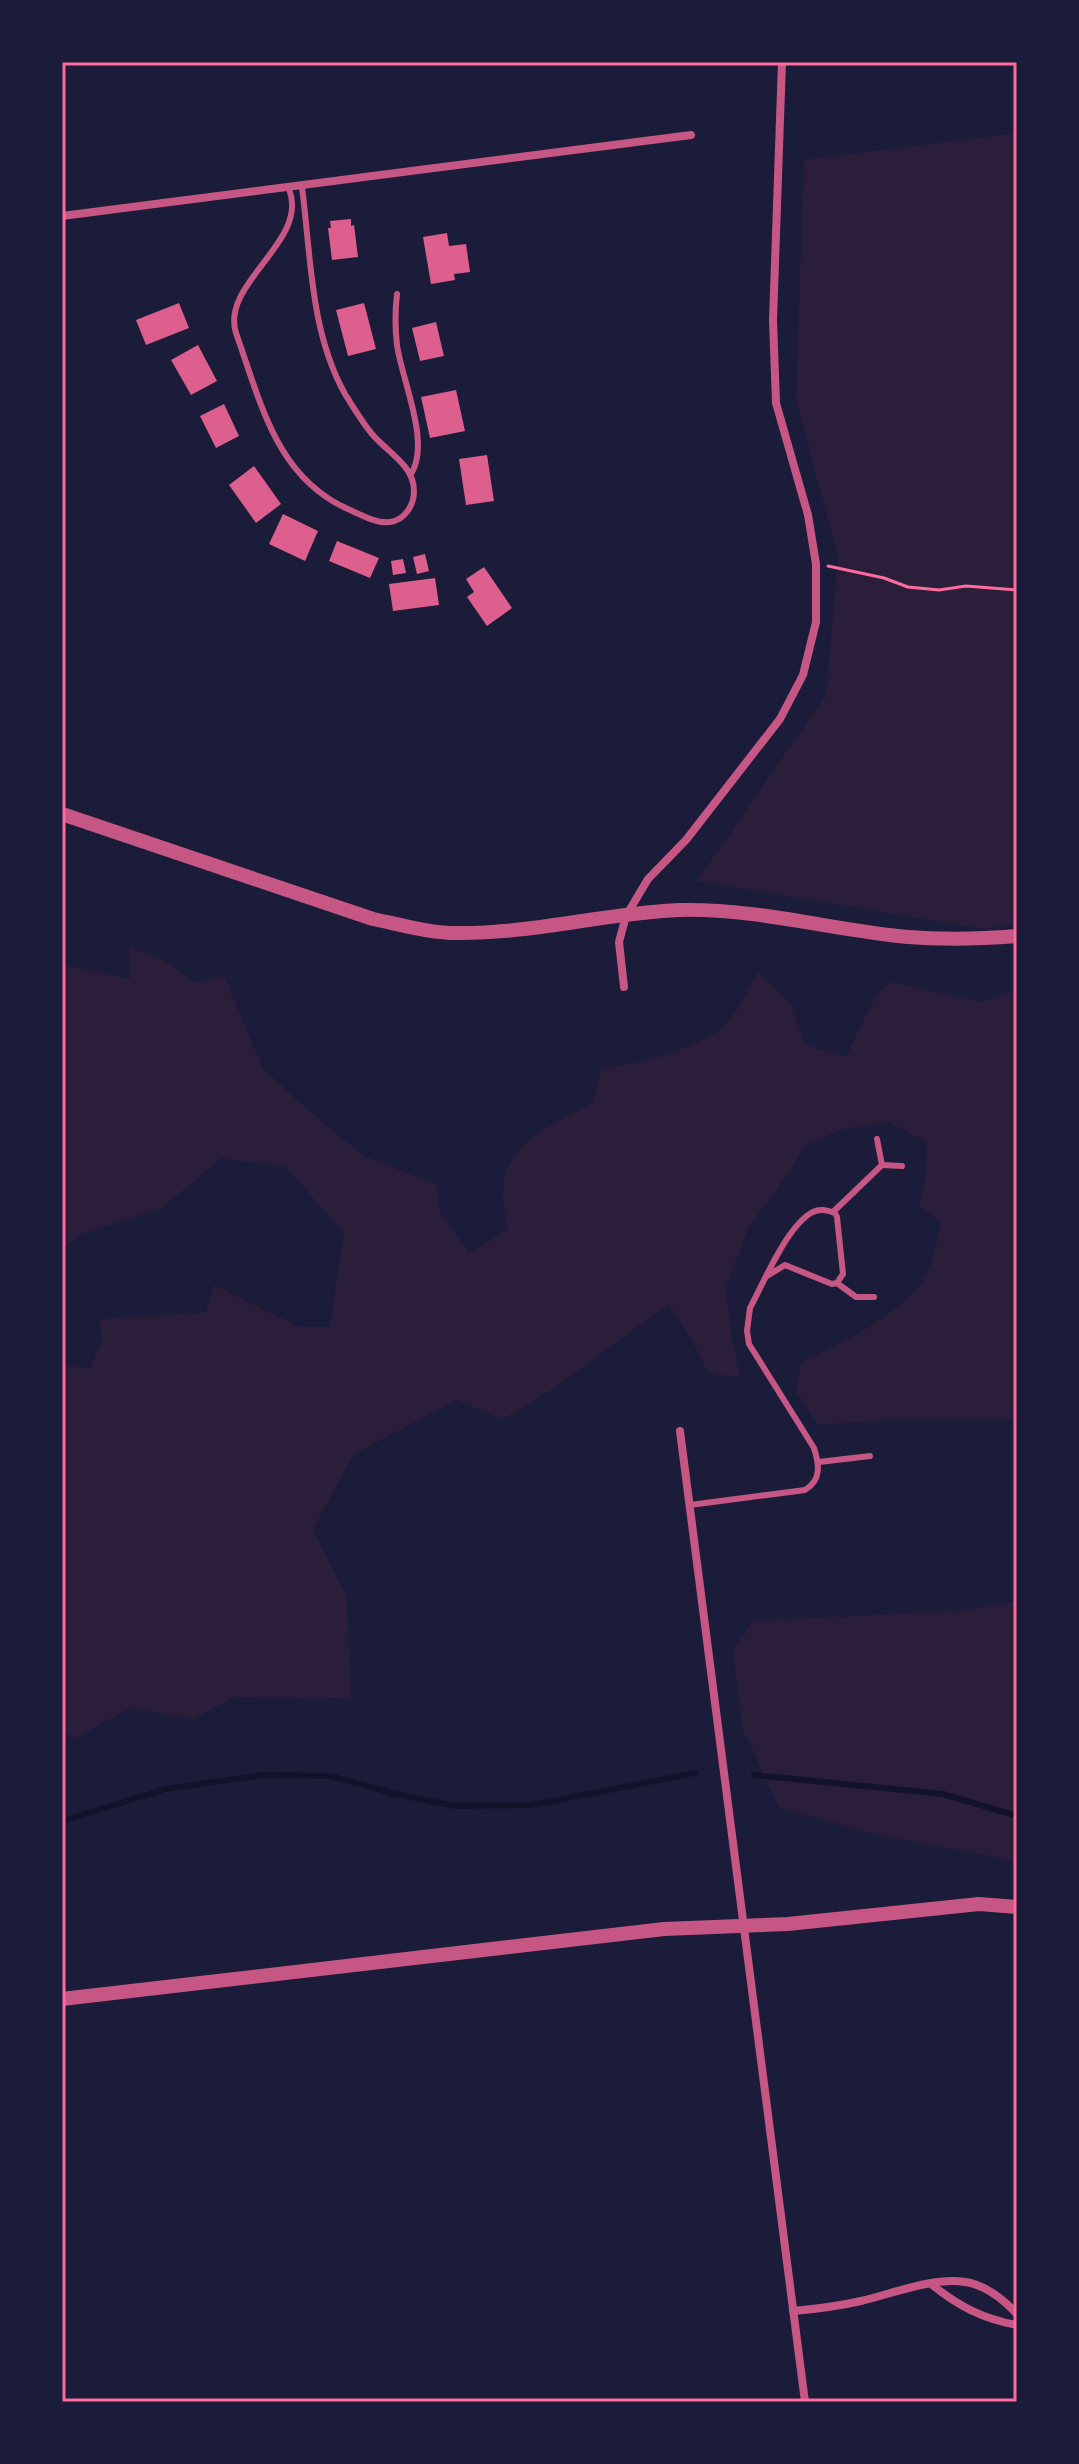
<svg xmlns="http://www.w3.org/2000/svg" width="1079" height="2464" font-family="'Alegreya Sans',sans-serif">
	<style>
		.green { fill: #2a1e3b }
		.lines { fill: none; stroke-linecap: round; stroke-linejoin: round }
		.stream { stroke: #12122b; stroke-width: 6 }
		.building { fill: #dd5f8e }
		.path { stroke: #ff6b9d; stroke-width: 3 }
		.service { stroke: #c65784; stroke-width: 6 }
		.minor { stroke: #c65784; stroke-width: 8 }
		.tertiary { stroke: #c65784; stroke-width: 14 }
		.neatline { fill: none; stroke: #ff6b9d; stroke-width: 3 }
	</style>
	<rect width="100%" height="100%" fill="#1b1b3a"/>
	<g class="green">
		<polygon points="1017,133 1017,924 982,929 697,881 826,695 838,557 796,399 804,160"/>
		<path d="M129 947 165 961 194 983 224 976 263 1068 301 1104 362 1155 437 1185 439 1211 469 1253 508 1229C506 1217 502 1203 503 1191 506 1140 555 1124 593 1103L601 1069C640 1063 680 1054 715 1033 732 1023 749 990 757 972L791 1005 805 1044 846 1057 876 995 890 982 980 1002 1017 991V1419H918L818 1424 796 1391 801 1362C835 1347 908 1311 925 1277 933 1261 936 1240 942 1223L919 1205 926 1175 927 1141 889 1123 843 1129 805 1145 789 1173 749 1227 726 1288 732 1340 740 1377 709 1374 687 1332 668 1304 553 1389 503 1419 456 1400 353 1455 313 1530 347 1597 351 1698 235 1697 193 1719 131 1708 74 1739 62 1731V1648L64 1646 62 1643V1365L90 1368 102 1341 99 1319 206 1312 214 1285 300 1327H330L344 1233 286 1167 222 1158 160 1209 81 1234 62 1249V965L130 979Z"/>
		<polygon points="1017,1601 1017,1861 883,1836 779,1808 742,1727 733,1648 754,1621 961,1611"/>
	</g>
	<g class="lines">
		<g class="stream">
			<polyline points="754,1775 943,1794 1017,1816"/>
			<polyline points="62,1821 166,1789 263,1775 331,1776 392,1793 455,1806 531,1805 695,1773"/>
		</g>
	</g>
	<g class="building">
		<polygon points="351,219 351,226 354,225 358,257 332,260 328,228 331,228 330,221"/>
		<polygon points="447,233 449,246 466,244 470,272 454,274 455,280 431,284 423,237"/>
		<polygon points="179,303 189,328 146,345 136,320"/>
		<polygon points="364,303 376,349 348,356 336,310"/>
		<polygon points="436,322 444,356 420,361 412,328"/>
		<polygon points="198,345 217,381 191,395 171,360"/>
		<polygon points="456,390 465,431 430,438 421,397"/>
		<polygon points="224,404 239,436 216,448 200,416"/>
		<polygon points="487,455 494,501 466,505 459,459"/>
		<polygon points="254,466 281,504 256,523 229,485"/>
		<polygon points="283,514 318,531 305,561 269,544"/>
		<polygon points="337,541 379,558 370,578 329,561"/>
		<polygon points="425,554 429,571 417,574 413,557"/>
		<polygon points="403,559 406,573 393,575 391,561"/>
		<polygon points="484,567 512,608 487,626 467,597 474,592 466,579"/>
		<polygon points="435,578 439,605 393,611 389,584"/>
	</g>
	<g class="lines">
		<polyline class="path" points="828,566 884,578 908,587 939,590 966,586 1017,590"/>
		<g class="service">
			<path d="M289 189C310 241 220 283 236 333 261 403 276 478 350 510 361 515 378 524 390 522 405 520 414 505 414 491 414 465 387 452 372 434 362 422 353 407 345 394 310 331 311 256 302 187"/>
			<path d="M397 294C395 311 395 328 397 345 402 381 431 442 411 474"/>
			<polyline points="877,1139 882,1165 902,1166"/>
			<polyline points="833,1212 882,1165"/>
			<polyline points="837,1283 856,1297 874,1297"/>
			<polyline points="819,1462 870,1456"/>
			<path d="M690 1505 805 1490C822 1480 819 1464 814 1448L749 1344 747 1331 750 1308C764 1282 786 1228 811 1213 819 1208 827 1210 835 1213L837 1217 843 1274 837 1283 832 1284 785 1265 767 1276"/>
		</g>
		<g class="minor">
			<polyline points="62,216 691,135"/>
			<polyline points="624,987 619,942 626,916 648,879 686,840 780,719 803,675 816,622 816,564 808,515 776,403 773,320 782,62"/>
			<polyline points="680,1431 805,2402"/>
			<path d="M931 2284C958 2306 983 2319 1017 2325"/>
			<path d="M793 2311C816 2309 839 2306 861 2301 892 2294 932 2277 965 2282 986 2285 1003 2299 1017 2314"/>
		</g>
		<g class="tertiary">
			<path d="M62 814 373 919C402 925 432 934 462 933 535 933 607 913 679 910 756 908 832 930 908 937 945 940 980 939 1017 936"/>
			<polyline points="62,1999 664,1929 788,1924 979,1904 1017,1907"/>
		</g>
	</g>
	<rect width="1079" height="2464" fill="none" stroke="#1b1b3a" stroke-width="128"/>
	<rect x="64" y="64" width="951" height="2336" class="neatline"/>
</svg>
